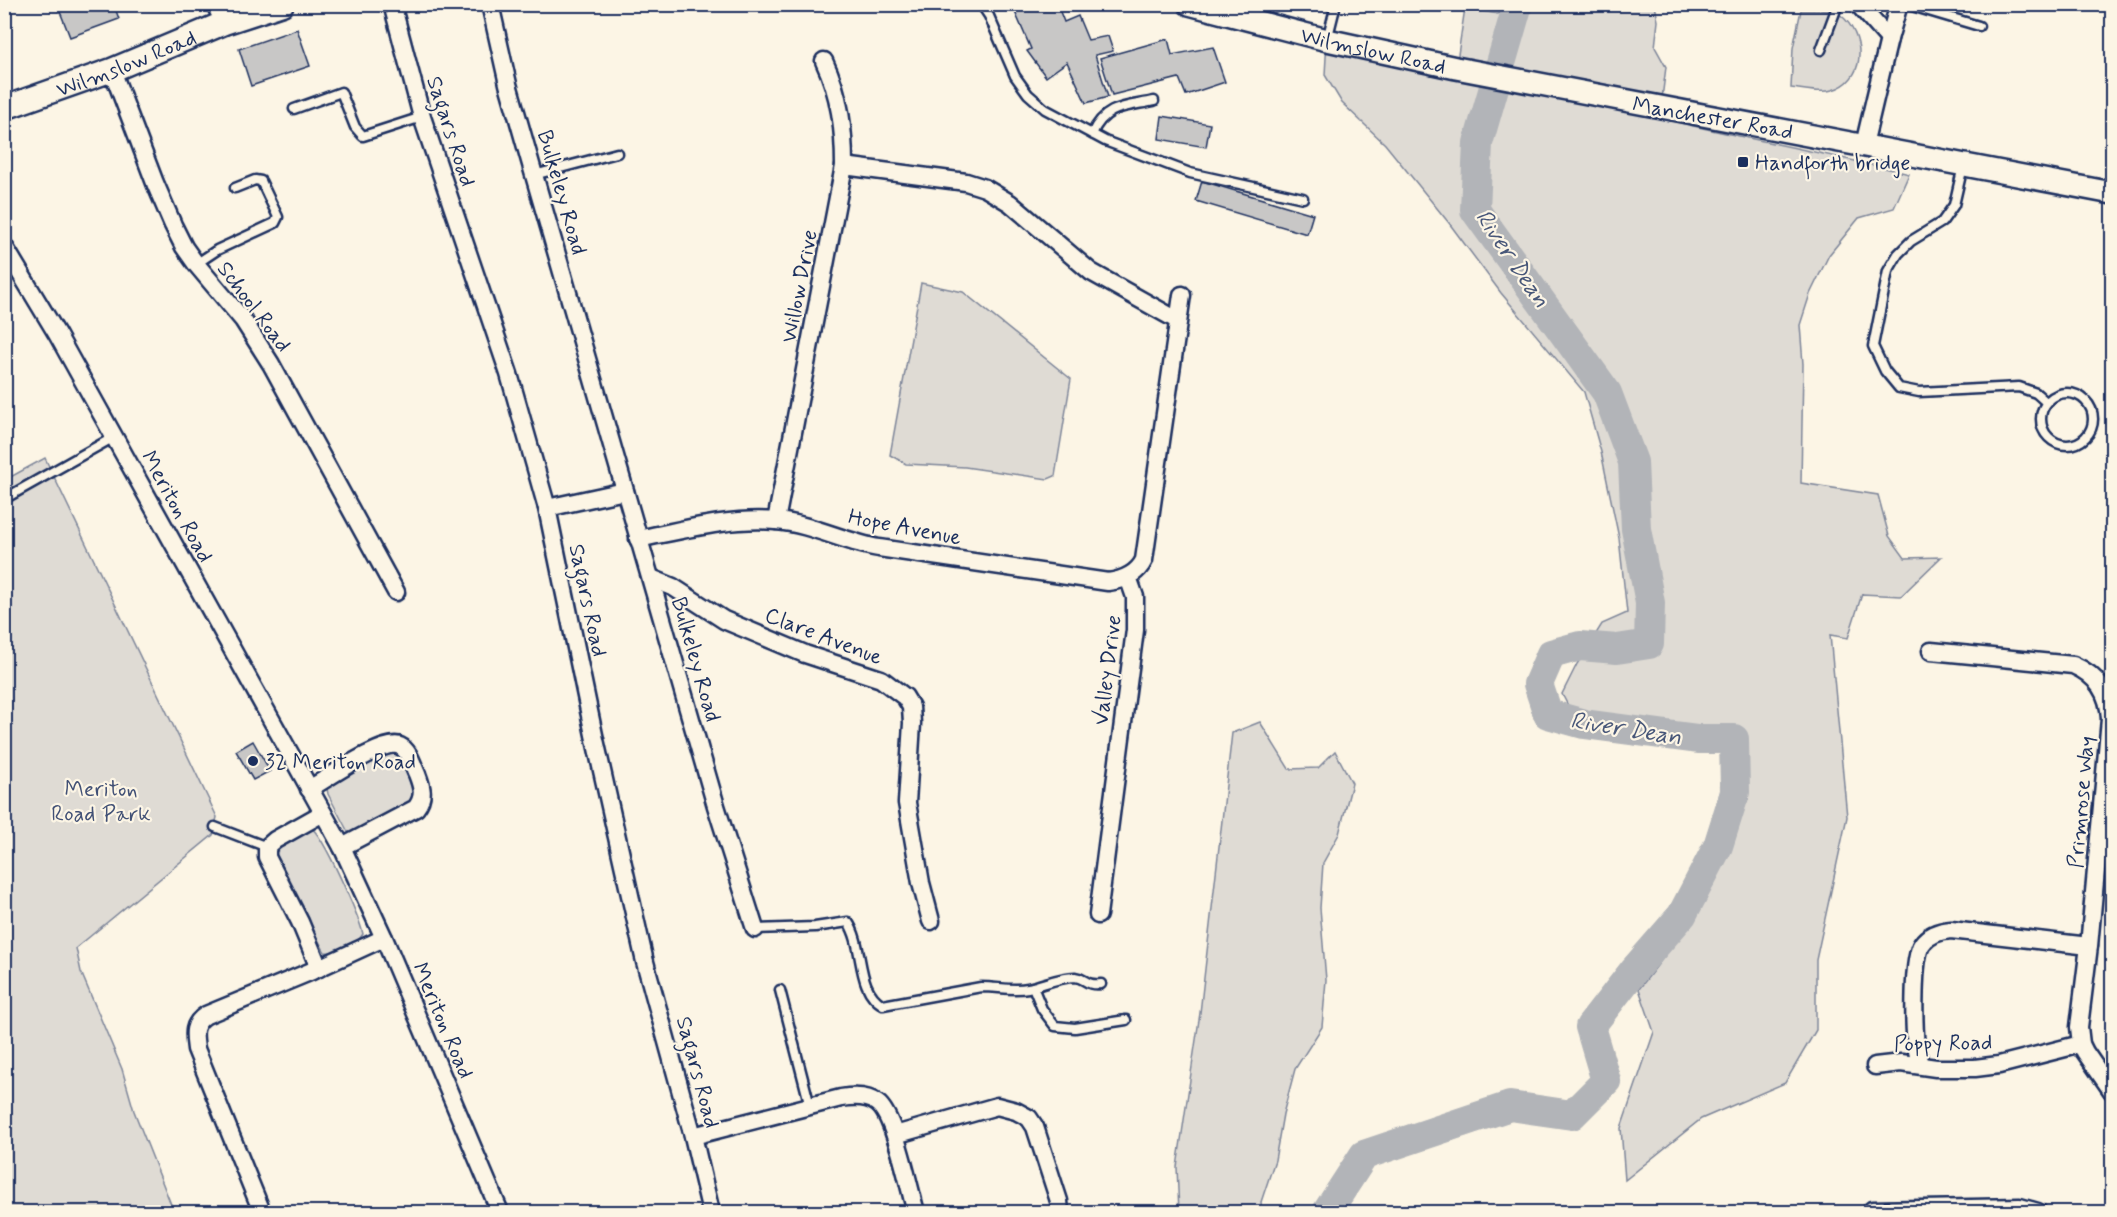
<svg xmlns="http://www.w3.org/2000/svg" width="2117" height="1217" font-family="Mynerve,sans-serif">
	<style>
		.green { fill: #dfdbd4; stroke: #7d8599; stroke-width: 1.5 }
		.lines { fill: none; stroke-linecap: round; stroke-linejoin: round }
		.river { stroke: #b2b4b8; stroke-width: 30 }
		.building { fill: #c8c7c6; stroke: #1b2f5e; stroke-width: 1.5 }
		.service-casing { stroke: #1b2f5e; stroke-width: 13 }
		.minor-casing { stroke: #1b2f5e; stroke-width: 21 }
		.tertiary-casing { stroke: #1b2f5e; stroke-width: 26 }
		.secondary-casing { stroke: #1b2f5e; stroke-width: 27 }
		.service { stroke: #fcf5e5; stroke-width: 8 }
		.minor { stroke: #fcf5e5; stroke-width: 16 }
		.tertiary { stroke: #fcf5e5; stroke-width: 21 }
		.secondary { stroke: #fcf5e5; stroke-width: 22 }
		.poi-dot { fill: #1b2f5e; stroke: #fcf5e5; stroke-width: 2 }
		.labels { text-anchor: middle; stroke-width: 4.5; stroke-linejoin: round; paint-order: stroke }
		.street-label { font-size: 22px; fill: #1b2f5e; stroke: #fcf5e5 }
		.poi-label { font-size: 22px; fill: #1b2f5e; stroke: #fcf5e5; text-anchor: start }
		.park-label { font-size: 22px; fill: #425176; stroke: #fcf5e5 }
		.water-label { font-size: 24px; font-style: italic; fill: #485779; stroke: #fcf5e5 }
	</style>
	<rect width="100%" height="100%" fill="#fcf5e5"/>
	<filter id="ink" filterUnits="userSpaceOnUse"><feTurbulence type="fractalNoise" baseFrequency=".0167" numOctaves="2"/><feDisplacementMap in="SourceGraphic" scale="12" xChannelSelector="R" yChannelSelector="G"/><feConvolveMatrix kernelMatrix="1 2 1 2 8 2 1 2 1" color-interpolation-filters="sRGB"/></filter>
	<g filter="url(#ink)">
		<g class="green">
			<path d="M1504 5H1655L1658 21 1655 47 1666 67 1662 98 1604 104C1705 132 1808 148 1909 174L1894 208 1859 218 1829 255 1810 294 1800 325 1803 364 1801 483 1878 495 1889 536 1905 558 1941 557 1901 596 1862 594 1848 638 1830 635 1847 817 1816 960V1030L1785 1083 1701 1119 1625 1180 1621 1128 1654 1032 1639 989 1697 914 1748 799 1739 727 1577 723 1562 694 1577 664 1602 624 1627 613 1619 538 1601 452 1584 392 1501 293 1449 223 1385 144 1342 103 1325 75 1327 40 1456 68 1465 8 1498 14Z"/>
			<path d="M1801 10C1816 10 1835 8 1845 19 1866 41 1865 81 1832 90 1821 94 1803 89 1791 88L1793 48Z"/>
			<polygon points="921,283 963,292 1071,379 1055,476 1048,479 965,467 906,464 890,455"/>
			<polygon points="45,458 217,817 213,835 76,948 81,972 122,1069 134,1111 174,1212 5,1212 5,480"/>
			<polygon points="1260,722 1289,769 1318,768 1335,751 1352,783 1339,834 1323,863 1320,908 1326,980 1322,1027 1295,1069 1283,1114 1275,1160 1261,1202 1262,1212 1179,1212 1177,1167 1200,1013 1232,733"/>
			<path d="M388 752C404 752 410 776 416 788L412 803 353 834 348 832 328 794 327 789 330 784Z"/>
			<path d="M311 828C323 834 359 917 363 934 357 944 337 954 325 952L321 945 276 861 274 852 277 845Z"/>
		</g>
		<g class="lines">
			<polyline class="river" points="1327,1212 1364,1155 1510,1106 1572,1115 1606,1081 1590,1027 1635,969 1682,915 1718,846 1735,792 1734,739 1698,739 1584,724 1548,714 1538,684 1551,654 1580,646 1617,649 1649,644 1650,603 1636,529 1633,462 1607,393 1475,210 1478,143 1518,4"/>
		</g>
		<g class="building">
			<polygon points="57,4 104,4 105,8 114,5 119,19 70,37"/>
			<polygon points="1043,4 1045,10 1057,4 1064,22 1078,16 1088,40 1108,36 1113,51 1095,55 1108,97 1086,103 1067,62 1046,77 1027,51 1031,49 1012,5"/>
			<polygon points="1483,4 1501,4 1500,9 1482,6"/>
			<polygon points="297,29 310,66 251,86 239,49"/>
			<polygon points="1168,39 1172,55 1213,47 1225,82 1186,95 1179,78 1112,95 1100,58"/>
			<polygon points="1162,116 1210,124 1206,147 1159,139"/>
			<polygon points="1202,181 1313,214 1307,234 1196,201"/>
			<polygon points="2112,309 2112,408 2107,408 2107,310"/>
			<polygon points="253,741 270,771 253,780 236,751"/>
		</g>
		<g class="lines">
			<defs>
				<g id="service">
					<polyline points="981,4 989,16 1015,76 1028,94 1045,109 1105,141 1190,173 1303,198"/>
					<polyline points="1905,4 1979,26"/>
					<polyline points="1327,40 1336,4"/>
					<polyline points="1821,50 1838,4"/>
					<polyline points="294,109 341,92 355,127 363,136 422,117"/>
					<path d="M1092 134C1105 105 1126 107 1154 101"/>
					<polyline points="1963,166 1954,205 1942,222 1911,241 1898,254 1888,271 1873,346 1885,371 1899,388 1919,392 2019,387 2036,393 2046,402"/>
					<polyline points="534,175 617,153"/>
					<polyline points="196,264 217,250 275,223 278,217 261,181 255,180 235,188"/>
					<circle cx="2067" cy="419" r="26"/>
					<polyline points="4,499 114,437"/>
					<polyline points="215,827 267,847"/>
					<path d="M755 929 815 927 848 922C865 947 855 989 883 1005L981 987C998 987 1012 991 1028 988 1043 985 1059 977 1075 977 1086 978 1085 986 1101 984"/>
					<polyline points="1033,987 1042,1009 1055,1026 1075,1028 1126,1020"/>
					<polyline points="780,990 810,1106"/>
				</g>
				<g id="minor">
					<polyline points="215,4 224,23"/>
					<polyline points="392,4 422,117 509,374 547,508 594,735 645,962 693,1136 711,1212"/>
					<polyline points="490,4 508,84 534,175 716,806 755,929"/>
					<polyline points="1858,4 1889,39"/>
					<polyline points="112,70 155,183 173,225 184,247 196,264 243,320 271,364 396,592"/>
					<polyline points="1864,145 1889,39 1899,4"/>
					<polyline points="844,166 966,182 985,188 1010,203 1091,272 1177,320"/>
					<polyline points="4,246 57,334 342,847 384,938 500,1212"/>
					<polyline points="547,508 625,491"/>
					<path d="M776 521 844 166C844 129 840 95 824 61"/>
					<path d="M638 539C683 530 730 517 776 521 812 524 844 542 879 548L1108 582C1123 580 1137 575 1144 560L1182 295"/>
					<polyline points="651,578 673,587 724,620 805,654 881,679 905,697 911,707 912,723 907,803 921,883 931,921"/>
					<path d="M1931 651 2073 665C2097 675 2109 693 2110 719L2089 946 2079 1027 2081 1044 2085 1052 2112 1091"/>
					<path d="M309 789C325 780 385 738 400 746 409 750 413 766 417 774 422 787 425 796 416 808L342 847"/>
					<polyline points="1098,915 1135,630 1135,597 1128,577"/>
					<polyline points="319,968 300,922 267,857 267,847 275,840 323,813"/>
					<path d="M1919 1064C1919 1058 1917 1052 1916 1046 1914 1027 1912 958 1922 944 1929 934 1939 931 1951 930L2089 946"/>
					<polyline points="1875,1066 1901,1063 1936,1068 1975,1068 1999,1065 2081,1044"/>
					<polyline points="895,1135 997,1106 1016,1111 1029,1118 1035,1127 1059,1201 1060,1212"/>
					<path d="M693 1136 841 1098C853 1096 867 1095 877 1103 895 1115 909 1189 916 1212"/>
					<polyline points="1872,1210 2020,1207 2038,1212"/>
					<path d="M262 1212 196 1049C194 1034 192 1024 206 1015L312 971 384 938"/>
				</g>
				<g id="tertiary">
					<path id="s1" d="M1189 4 1327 40 1456 68 2112 193"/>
				</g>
				<g id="secondary">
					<path id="s2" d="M4 108 112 70 224 23 282 4"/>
				</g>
			</defs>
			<use href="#service" class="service-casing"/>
			<use href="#minor" class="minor-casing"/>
			<use href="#tertiary" class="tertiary-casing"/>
			<use href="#secondary" class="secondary-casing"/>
			<use href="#service" class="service"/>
			<use href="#minor" class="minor"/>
			<use href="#tertiary" class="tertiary"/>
			<use href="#secondary" class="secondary"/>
		</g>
	</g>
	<g class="poi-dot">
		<rect x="1737" y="156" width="12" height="12" rx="3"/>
		<circle cx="253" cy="761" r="6"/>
	</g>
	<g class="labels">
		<g class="street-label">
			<text dy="8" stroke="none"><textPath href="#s1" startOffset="190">Wilmslow Road</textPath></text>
			<text dy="8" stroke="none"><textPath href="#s2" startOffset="130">Wilmslow Road</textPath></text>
			<text transform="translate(1713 117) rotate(10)" y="8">Manchester Road</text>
			<text transform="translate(452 131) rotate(72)" y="8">Sagars Road</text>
			<text transform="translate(563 192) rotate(74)" y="8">Bulkeley Road</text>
			<text transform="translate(798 286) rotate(-79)" y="8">Willow Drive</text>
			<text transform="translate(255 306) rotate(53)" y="8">School Road</text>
			<text transform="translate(178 506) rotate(61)" y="8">Meriton Road</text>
			<text transform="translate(905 526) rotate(11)" y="8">Hope Avenue</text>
			<text transform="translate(589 600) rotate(78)" y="8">Sagars Road</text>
			<text transform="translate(824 635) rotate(21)" y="8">Clare Avenue</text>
			<text transform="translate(697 659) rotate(74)" y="8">Bulkeley Road</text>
			<text transform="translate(1106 670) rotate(-83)" y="8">Valley Drive</text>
			<text transform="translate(2080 802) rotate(-85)" y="8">Primrose Way</text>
			<text transform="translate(444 1020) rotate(67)" y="8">Meriton Road</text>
			<text transform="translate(1943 1042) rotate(-1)" y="8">Poppy Road</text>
			<text transform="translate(699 1072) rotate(75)" y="8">Sagars Road</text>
		</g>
		<g class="poi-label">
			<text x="1755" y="170">Handforth bridge</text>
			<text x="265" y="769">32 Meriton Road</text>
		</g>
		<g class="park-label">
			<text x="101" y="796">Meriton<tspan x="101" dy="25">Road Park</tspan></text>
		</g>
		<g class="water-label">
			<text transform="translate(1513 258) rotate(56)" y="8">River Dean</text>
			<text transform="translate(1626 728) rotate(9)" y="8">River Dean</text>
		</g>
	</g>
	<rect width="2117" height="1217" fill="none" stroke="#fcf5e5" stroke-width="24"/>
	<rect x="12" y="12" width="2093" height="1193" fill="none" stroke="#1b2f5e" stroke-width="2" filter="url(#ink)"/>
</svg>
